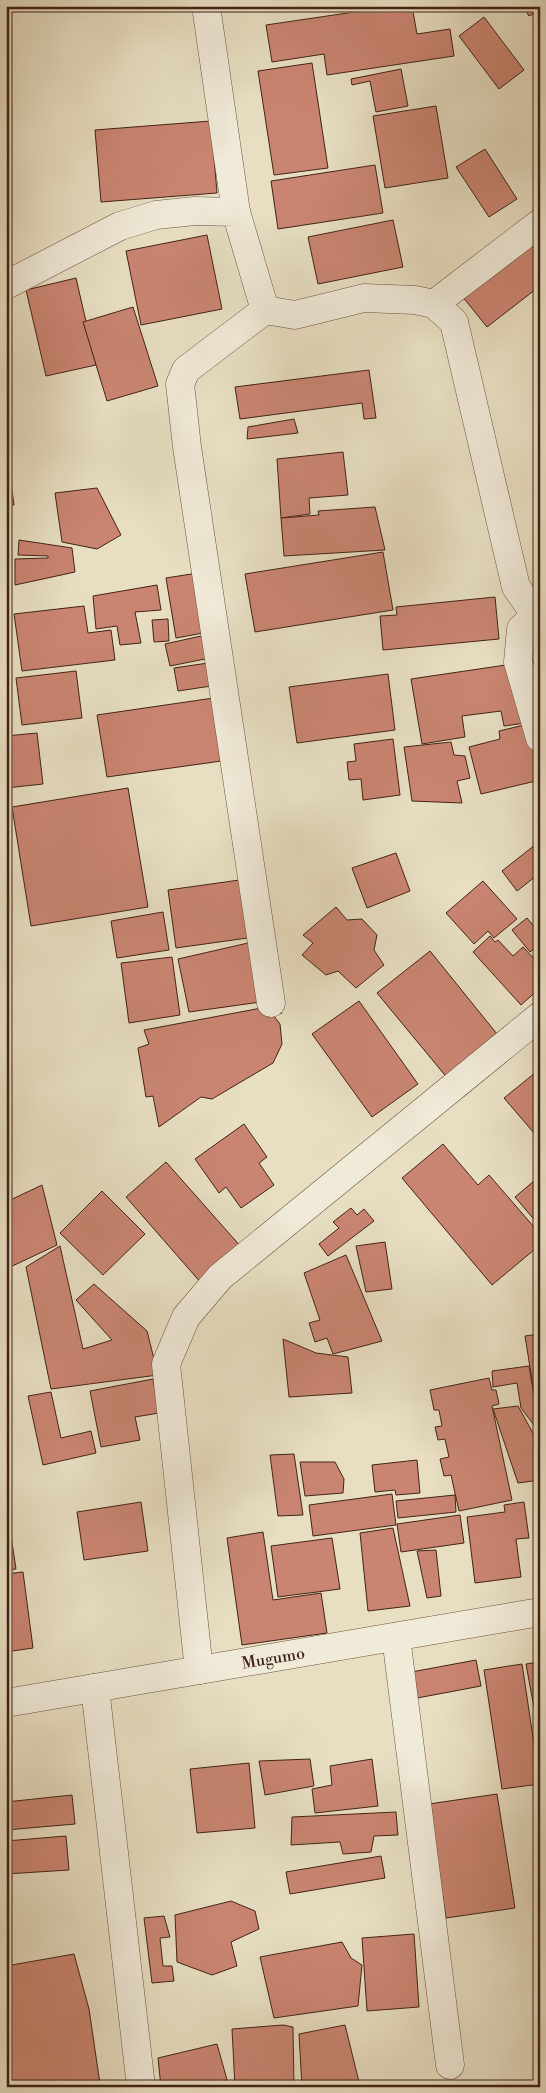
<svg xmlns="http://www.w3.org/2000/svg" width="546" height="2093" font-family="'Libre Bodoni',serif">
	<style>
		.building { fill: #ca8572; stroke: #422316 }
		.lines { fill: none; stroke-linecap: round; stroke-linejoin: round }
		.minor-casing { stroke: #6c5241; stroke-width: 29 }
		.minor { stroke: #f0ead8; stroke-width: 28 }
		.labels { text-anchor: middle; stroke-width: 4.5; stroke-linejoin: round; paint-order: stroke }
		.street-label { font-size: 16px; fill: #422316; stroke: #f0ead8 }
	</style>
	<rect width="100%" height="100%" fill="#e8dfc3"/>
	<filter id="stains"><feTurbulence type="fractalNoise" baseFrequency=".004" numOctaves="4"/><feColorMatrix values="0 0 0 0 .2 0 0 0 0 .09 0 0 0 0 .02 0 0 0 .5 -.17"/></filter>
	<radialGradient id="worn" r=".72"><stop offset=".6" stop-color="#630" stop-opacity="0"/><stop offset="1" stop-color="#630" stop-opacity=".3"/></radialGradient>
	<g class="building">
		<polygon points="395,6 412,6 417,34 450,29 454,56 327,75 324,54 272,62 266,25"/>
		<polygon points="523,6 540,6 540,10 529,16"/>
		<polygon points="484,17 524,70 499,89 459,36"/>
		<polygon points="312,63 328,168 274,175 258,71"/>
		<polygon points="401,69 408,106 376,112 370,81 352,85 351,79"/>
		<polygon points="436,106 448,178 385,188 373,116"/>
		<polygon points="211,121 217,193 101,202 95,130"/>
		<polygon points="485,149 517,199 489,217 456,167"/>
		<polygon points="375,165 383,213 278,229 271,181"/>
		<polygon points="393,220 403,267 318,284 308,237"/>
		<polygon points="207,235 222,309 141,325 126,251"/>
		<polygon points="531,243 540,255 540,286 487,327 462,296"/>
		<polygon points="76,278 96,365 46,376 26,290"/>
		<polygon points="133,307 158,386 107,401 83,322"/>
		<polygon points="369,370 376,418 364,419 362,403 240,419 235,387"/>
		<polygon points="294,419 298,433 247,439 248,427"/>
		<polygon points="6,446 14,505 6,506"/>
		<polygon points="343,452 348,495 309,498 310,514 281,518 277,459"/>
		<polygon points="97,488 121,535 97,549 62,542 55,493"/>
		<polygon points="540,488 540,501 534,491"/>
		<polygon points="375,507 385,550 284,556 281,518 319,515 318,511"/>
		<polygon points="19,540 72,548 75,572 15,585 15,559 48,558 48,556 18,555"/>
		<polygon points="383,552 393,610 255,632 245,574"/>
		<polygon points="204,572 214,631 176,638 166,578"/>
		<polygon points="157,585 161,610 135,612 141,643 120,645 117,626 96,629 93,596"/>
		<polygon points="495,597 499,639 383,650 380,616 397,615 396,607"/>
		<polygon points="84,606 88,633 111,630 115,660 22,671 14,614"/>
		<polygon points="168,619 169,641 154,642 152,620"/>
		<polygon points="210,634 215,657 170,666 165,644"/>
		<polygon points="533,661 540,705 540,721 504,726 501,711 462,716 465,737 422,744 411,679"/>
		<polygon points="215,662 218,685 178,691 174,668"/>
		<polygon points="76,671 82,718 22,725 16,678"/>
		<polygon points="388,674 395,730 297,743 289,687"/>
		<polygon points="234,695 243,758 107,777 97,715"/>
		<polygon points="537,722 540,734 540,780 481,794 469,747 500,739 499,731"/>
		<polygon points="37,733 43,784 6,788 6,736"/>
		<polygon points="393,739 400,795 363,800 361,779 349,780 347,762 356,761 354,744"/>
		<polygon points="451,742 454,755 465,756 470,778 457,781 462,803 412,801 404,747"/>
		<polygon points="128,788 148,907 31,926 12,807"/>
		<polygon points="540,841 540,873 517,891 502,871"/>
		<polygon points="396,853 410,891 367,908 352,868"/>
		<polygon points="261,877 269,935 176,948 168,890"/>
		<polygon points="483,881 517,919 494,938 488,931 474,944 446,913"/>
		<polygon points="336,907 347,920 362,919 377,935 374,950 384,965 356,988 338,971 326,975 302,955 313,943 303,935"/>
		<polygon points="163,912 169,950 117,958 111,921"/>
		<polygon points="527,918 540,934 540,944 530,952 512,930"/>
		<polygon points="490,936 495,942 498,940 513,956 523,947 540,965 540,988 521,1005 473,952"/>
		<polygon points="270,938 283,1007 281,1014 268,1001 189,1012 178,959"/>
		<polygon points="430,951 514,1055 463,1097 377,993"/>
		<polygon points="172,957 180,1015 129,1023 121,963"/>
		<polygon points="359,1001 418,1084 372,1117 312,1034"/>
		<polygon points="267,1007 280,1024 282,1044 273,1063 212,1099 201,1097 159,1127 153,1096 146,1097 138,1048 149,1044 144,1030"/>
		<polygon points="535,1073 540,1078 540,1140 504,1098"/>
		<polygon points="244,1124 267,1157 259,1163 274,1185 241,1208 226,1187 219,1193 195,1159"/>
		<polygon points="443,1144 478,1185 489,1175 540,1234 540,1245 492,1285 402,1178"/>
		<polygon points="166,1162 242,1248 202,1284 126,1197"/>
		<polygon points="540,1176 540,1221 537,1223 515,1197"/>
		<polygon points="42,1185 57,1245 6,1269 6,1202"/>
		<polygon points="102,1191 145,1234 103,1275 60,1233"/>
		<polygon points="351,1208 357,1215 364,1209 374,1221 328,1256 319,1244 339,1228 333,1222"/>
		<polygon points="385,1242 392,1289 366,1292 356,1246"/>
		<polygon points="60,1246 83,1349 112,1340 76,1300 94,1284 147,1331 158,1375 51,1389 26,1267"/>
		<polygon points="346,1255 382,1341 333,1354 327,1338 315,1342 309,1323 320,1320 304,1273"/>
		<polygon points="540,1334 540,1430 525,1336"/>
		<polygon points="283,1339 316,1353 348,1357 352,1393 289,1397"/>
		<polygon points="529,1366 540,1432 540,1433 521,1408 517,1383 493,1387 492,1371"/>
		<polygon points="489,1378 492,1390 496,1390 499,1404 492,1406 512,1500 459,1511 451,1475 444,1476 440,1459 449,1457 445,1439 438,1440 435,1427 442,1426 439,1410 434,1410 430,1390"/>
		<polygon points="153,1379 159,1413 135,1417 140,1440 101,1447 90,1391"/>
		<polygon points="51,1392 61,1438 91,1431 96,1453 43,1465 28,1396"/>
		<polygon points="518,1406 540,1446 540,1480 518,1483 493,1409"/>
		<polygon points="294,1454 303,1515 278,1516 270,1455"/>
		<polygon points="417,1460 420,1493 396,1495 395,1490 375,1492 372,1465"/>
		<polygon points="300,1462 335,1462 344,1479 343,1493 305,1496"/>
		<polygon points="392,1494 396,1525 313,1536 309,1505"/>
		<polygon points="455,1495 456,1512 398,1518 396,1501"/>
		<polygon points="141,1502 148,1551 84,1560 77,1512"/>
		<polygon points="524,1502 529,1538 516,1539 521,1577 475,1583 467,1517 505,1512 504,1505"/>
		<polygon points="7,1509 16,1569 6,1570 6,1509"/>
		<polygon points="460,1515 464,1543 401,1552 397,1524"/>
		<polygon points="393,1528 410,1606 368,1611 360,1533"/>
		<polygon points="263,1532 273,1600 321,1593 327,1633 242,1645 227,1538"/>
		<polygon points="332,1538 340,1589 278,1597 271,1546"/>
		<polygon points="436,1550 441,1596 427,1598 417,1551"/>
		<polygon points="23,1572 33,1648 6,1652 6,1574"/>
		<polygon points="476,1660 481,1686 412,1699 406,1673"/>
		<polygon points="540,1662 540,1741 526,1664"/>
		<polygon points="522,1664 540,1784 502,1789 484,1670"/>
		<polygon points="310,1759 314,1786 265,1795 259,1761"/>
		<polygon points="372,1759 378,1806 315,1813 312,1789 332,1785 330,1766"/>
		<polygon points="249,1763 255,1828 197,1833 190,1769"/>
		<polygon points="497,1794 515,1908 446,1918 429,1804"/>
		<polygon points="72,1795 75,1824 6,1830 6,1802"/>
		<polygon points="396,1812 398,1835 374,1836 371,1852 343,1854 340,1842 291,1845 292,1817"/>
		<polygon points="66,1836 69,1870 6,1874 6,1841"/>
		<polygon points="381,1856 385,1878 290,1894 286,1872"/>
		<polygon points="231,1901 255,1911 259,1929 231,1942 237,1966 212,1975 177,1962 175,1915"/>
		<polygon points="164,1916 170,1937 160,1938 163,1966 172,1966 174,1981 152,1983 144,1918"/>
		<polygon points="414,1934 419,2007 367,2011 362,1938"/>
		<polygon points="342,1942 351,1958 362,1965 358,2006 274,2018 260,1957"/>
		<polygon points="74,1954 89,2009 100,2084 99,2087 6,2087 6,1966"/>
		<polygon points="283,2025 293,2027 294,2087 235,2087 232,2029"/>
		<polygon points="345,2025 360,2086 302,2087 299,2034"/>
		<polygon points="217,2044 229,2087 161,2087 158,2058"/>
	</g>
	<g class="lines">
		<defs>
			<g id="minor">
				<polyline points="206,6 236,212"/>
				<polyline points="6,285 120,226 156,215 195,211 236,212 265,310 295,315 364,298 415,300 434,304 454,322 516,587 536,615 540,616"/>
				<polyline points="434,304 540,223"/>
				<polyline points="265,310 186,370 180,384 187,447 271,1003"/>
				<polyline points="536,615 521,629 518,662 540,738"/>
				<polyline points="396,1637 450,2065"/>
				<polyline points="199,1670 166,1364 186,1317 220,1277 540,1016"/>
				<polyline points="95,1688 141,2087"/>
				<path id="s1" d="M6 1703 540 1612"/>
			</g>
		</defs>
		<use href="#minor" class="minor-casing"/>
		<use href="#minor" class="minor"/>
	</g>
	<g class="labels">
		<g class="street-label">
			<text dy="6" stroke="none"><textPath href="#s1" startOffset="271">Mugumo</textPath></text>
		</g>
	</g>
	<rect width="546" height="2093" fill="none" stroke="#e8dfc3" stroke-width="25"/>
	<rect x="8" y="8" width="531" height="2078" fill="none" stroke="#422316" stroke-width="2.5"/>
	<rect x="12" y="12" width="521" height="2068" fill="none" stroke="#422316"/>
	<rect width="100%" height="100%" filter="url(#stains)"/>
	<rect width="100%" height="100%" fill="url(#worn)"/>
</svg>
